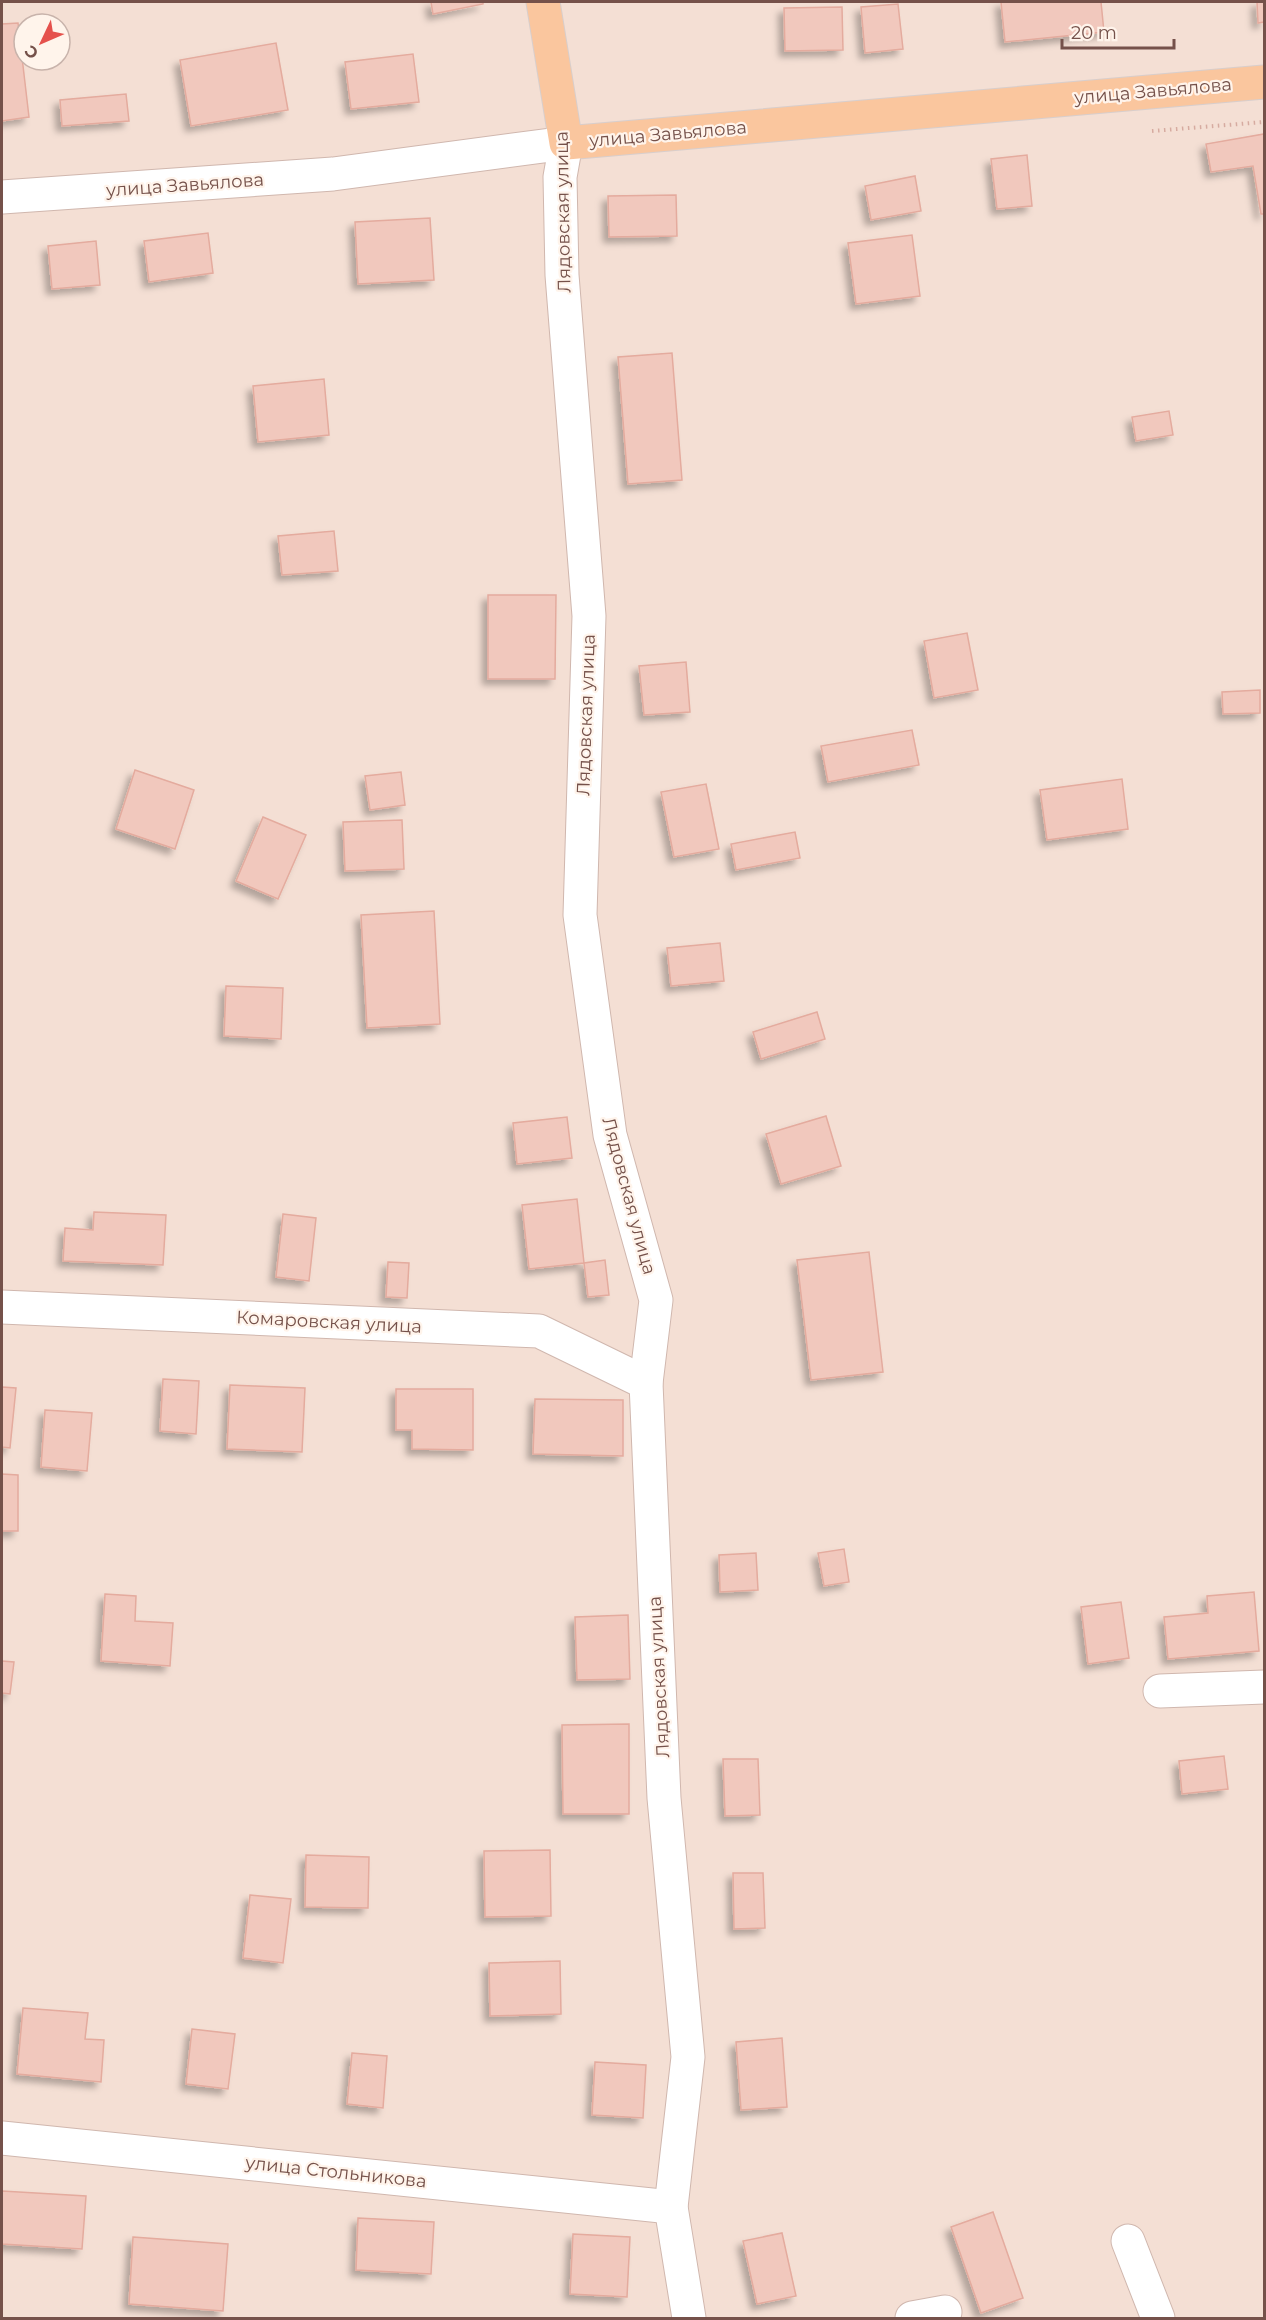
<svg xmlns="http://www.w3.org/2000/svg" width="1266" height="2320" font-family="Montserrat,sans-serif">
	<style>
		.residential { fill: #f4dfd4; fill-rule: evenodd }
		.building { fill: #f1c8bd; stroke: #e4ab9e; stroke-width: 1.5; filter: url(#shadow) }
		.lines { fill: none; stroke-linecap: round; stroke-linejoin: round }
		.minor-casing { stroke: #d0b7ae; stroke-width: 35 }
		.major-casing { stroke: #d8cecc; stroke-width: 35 }
		.path { stroke: #d6aba0; stroke-width: 4; stroke-dasharray: 1.5 4.5; stroke-linecap: butt }
		.minor { stroke: #fff; stroke-width: 33 }
		.major { stroke: #fac69e; stroke-width: 33 }
		.labels { text-anchor: middle; stroke-width: 4.5; stroke-linejoin: round; paint-order: stroke }
		.street-label { font-size: 18px; fill: #75514a; stroke: #fff4eb }
	</style>
	<defs>
		<filter id="shadow"><feDropShadow dx="-5.5" dy="5.5" stdDeviation="3" flood-color="#0004"/></filter>
	</defs>
	<rect width="100%" height="100%" fill="#fcefe5"/>
	<path class="residential" d="M2 2H1264V2318H2ZM24 24H60V60H24Z"/>
	<g class="building">
		<polygon points="431,2 483,2 483,4 433,14"/>
		<polygon points="1001,2 1101,2 1104,32 1005,42"/>
		<polygon points="1257,2 1264,2 1264,22 1258,23"/>
		<polygon points="898,4 903,49 865,53 861,7"/>
		<polygon points="842,7 843,50 785,51 784,8"/>
		<polygon points="18,23 29,117 2,121 2,24"/>
		<polygon points="276,43 288,110 191,126 180,60"/>
		<polygon points="413,54 419,102 351,109 345,62"/>
		<polygon points="126,94 129,121 62,126 60,100"/>
		<polygon points="1264,134 1264,214 1261,214 1253,166 1211,172 1206,144"/>
		<polygon points="1027,155 1032,206 997,209 991,159"/>
		<polygon points="915,176 921,211 871,220 865,186"/>
		<polygon points="676,195 677,236 609,237 608,196"/>
		<polygon points="430,218 434,280 358,284 355,222"/>
		<polygon points="208,233 213,273 149,282 144,241"/>
		<polygon points="912,235 920,296 856,304 848,243"/>
		<polygon points="96,241 100,285 52,289 48,246"/>
		<polygon points="672,353 682,480 628,484 618,357"/>
		<polygon points="324,379 329,435 258,442 253,386"/>
		<polygon points="1169,411 1173,435 1136,441 1132,417"/>
		<polygon points="334,531 338,571 282,575 278,536"/>
		<polygon points="488,595 556,595 555,679 488,679"/>
		<polygon points="967,633 978,690 934,698 924,641"/>
		<polygon points="686,662 690,712 644,715 639,666"/>
		<polygon points="1260,690 1260,713 1223,714 1222,692"/>
		<polygon points="912,730 919,765 828,782 821,746"/>
		<polygon points="135,770 194,790 175,849 116,829"/>
		<polygon points="401,772 405,805 370,810 365,776"/>
		<polygon points="1122,779 1128,829 1047,840 1040,790"/>
		<polygon points="706,784 719,849 674,857 661,792"/>
		<polygon points="263,817 306,835 278,899 236,881"/>
		<polygon points="402,820 404,869 345,871 343,822"/>
		<polygon points="795,832 800,858 736,870 731,844"/>
		<polygon points="434,911 440,1024 367,1028 361,915"/>
		<polygon points="720,943 724,981 671,986 667,948"/>
		<polygon points="226,986 283,988 281,1039 224,1036"/>
		<polygon points="817,1012 825,1039 761,1059 753,1032"/>
		<polygon points="826,1116 841,1166 781,1184 766,1134"/>
		<polygon points="567,1117 572,1158 517,1164 513,1123"/>
		<polygon points="577,1199 584,1263 529,1269 522,1205"/>
		<polygon points="94,1212 166,1215 163,1265 63,1261 65,1228 93,1230"/>
		<polygon points="283,1214 316,1218 309,1281 276,1277"/>
		<polygon points="869,1252 883,1372 811,1380 797,1260"/>
		<polygon points="605,1260 609,1295 588,1297 584,1263"/>
		<polygon points="388,1262 409,1263 407,1298 386,1297"/>
		<polygon points="163,1379 199,1381 196,1434 160,1431"/>
		<polygon points="230,1385 305,1388 302,1452 227,1449"/>
		<polygon points="2,1387 16,1388 10,1448 2,1447"/>
		<polygon points="396,1389 473,1389 473,1450 412,1449 412,1430 396,1430"/>
		<polygon points="535,1399 623,1400 623,1456 533,1454"/>
		<polygon points="45,1410 92,1413 87,1471 41,1467"/>
		<polygon points="2,1474 18,1475 18,1531 2,1531"/>
		<polygon points="844,1549 849,1582 824,1586 818,1553"/>
		<polygon points="756,1553 758,1590 720,1592 719,1555"/>
		<polygon points="1254,1592 1259,1651 1168,1659 1164,1617 1208,1613 1207,1596"/>
		<polygon points="105,1594 136,1596 135,1621 173,1623 170,1666 101,1661"/>
		<polygon points="1121,1602 1129,1658 1088,1664 1081,1607"/>
		<polygon points="628,1615 630,1679 577,1680 575,1617"/>
		<polygon points="2,1661 14,1662 10,1694 2,1693"/>
		<polygon points="629,1724 629,1814 563,1814 562,1725"/>
		<polygon points="1224,1756 1228,1789 1182,1794 1179,1761"/>
		<polygon points="723,1759 758,1759 760,1815 725,1816"/>
		<polygon points="550,1850 551,1916 485,1917 484,1851"/>
		<polygon points="306,1855 369,1857 368,1908 305,1907"/>
		<polygon points="733,1873 763,1873 765,1928 734,1929"/>
		<polygon points="250,1895 291,1899 283,1963 243,1958"/>
		<polygon points="560,1961 561,2014 490,2016 489,1963"/>
		<polygon points="23,2008 88,2013 85,2039 104,2040 101,2082 17,2074"/>
		<polygon points="192,2029 235,2034 228,2089 186,2084"/>
		<polygon points="782,2038 787,2107 741,2110 736,2042"/>
		<polygon points="352,2053 387,2056 383,2108 347,2104"/>
		<polygon points="595,2062 646,2065 643,2118 592,2115"/>
		<polygon points="2,2191 86,2196 82,2249 2,2244"/>
		<polygon points="993,2212 1023,2298 981,2313 951,2227"/>
		<polygon points="358,2218 434,2222 431,2274 356,2270"/>
		<polygon points="782,2233 796,2296 757,2304 743,2241"/>
		<polygon points="573,2234 630,2237 627,2297 570,2294"/>
		<polygon points="133,2237 228,2244 223,2311 129,2304"/>
	</g>
	<g class="lines">
		<defs>
			<g id="minor">
				<polyline points="2,197 333,174 566,143 560,177 562,275 589,616 580,915 610,1135 656,1300 646,1383 664,1798 688,2057 671,2207 689,2318"/>
				<polyline points="2,1307 539,1331 646,1383"/>
				<polyline points="1160,1691 1264,1687"/>
				<polyline points="2,2138 671,2207"/>
				<polyline points="1128,2241 1158,2318"/>
				<polyline points="912,2318 945,2312"/>
			</g>
			<polyline id="major" points="543,2 566,143 1264,82"/>
		</defs>
		<use href="#minor" class="minor-casing"/>
		<use href="#major" class="major-casing"/>
		<polyline class="path" points="1152,131 1264,122"/>
		<use href="#minor" class="minor"/>
		<use href="#major" class="major"/>
	</g>
	<g class="labels">
		<g class="street-label">
			<text transform="translate(1153 91) rotate(-5)" y="6">улица Завьялова</text>
			<text transform="translate(668 134) rotate(-5)" y="6">улица Завьялова</text>
			<text transform="translate(185 185) rotate(-4)" y="6">улица Завьялова</text>
			<text transform="translate(563 212) rotate(-91)" y="6">Лядовская улица</text>
			<text transform="translate(586 715) rotate(-88)" y="6">Лядовская улица</text>
			<text transform="translate(629 1196) rotate(75)" y="6">Лядовская улица</text>
			<text transform="translate(329 1322) rotate(3)" y="6">Комаровская улица</text>
			<text transform="translate(659 1677) rotate(-93)" y="6">Лядовская улица</text>
			<text transform="translate(336 2172) rotate(6)" y="6">улица Стольникова</text>
		</g>
	</g>
	<rect width="1266" height="2320" fill="none" stroke="#75514a" stroke-width="6"/>
	<g transform="translate(42 42) rotate(226)"><circle r="28" fill="#fff4eb" stroke="#c8b3ab" stroke-width="1.5"/>
	<path d="M0-4.5L10 22L0 15L-10 22Z" fill="#e5514c"/>
	<text y="-9" font-size="16" font-weight="bold" text-anchor="middle" fill="#75514a">С</text>
	</g>
	<path d="M1062 39v9h112v-9" fill="none" stroke="#75514a" stroke-width="3"/>
	<text x="1071" y="39" font-size="18" fill="#75514a" stroke="#fff4eb" stroke-width="4.5" paint-order="stroke">20 m</text>
</svg>
